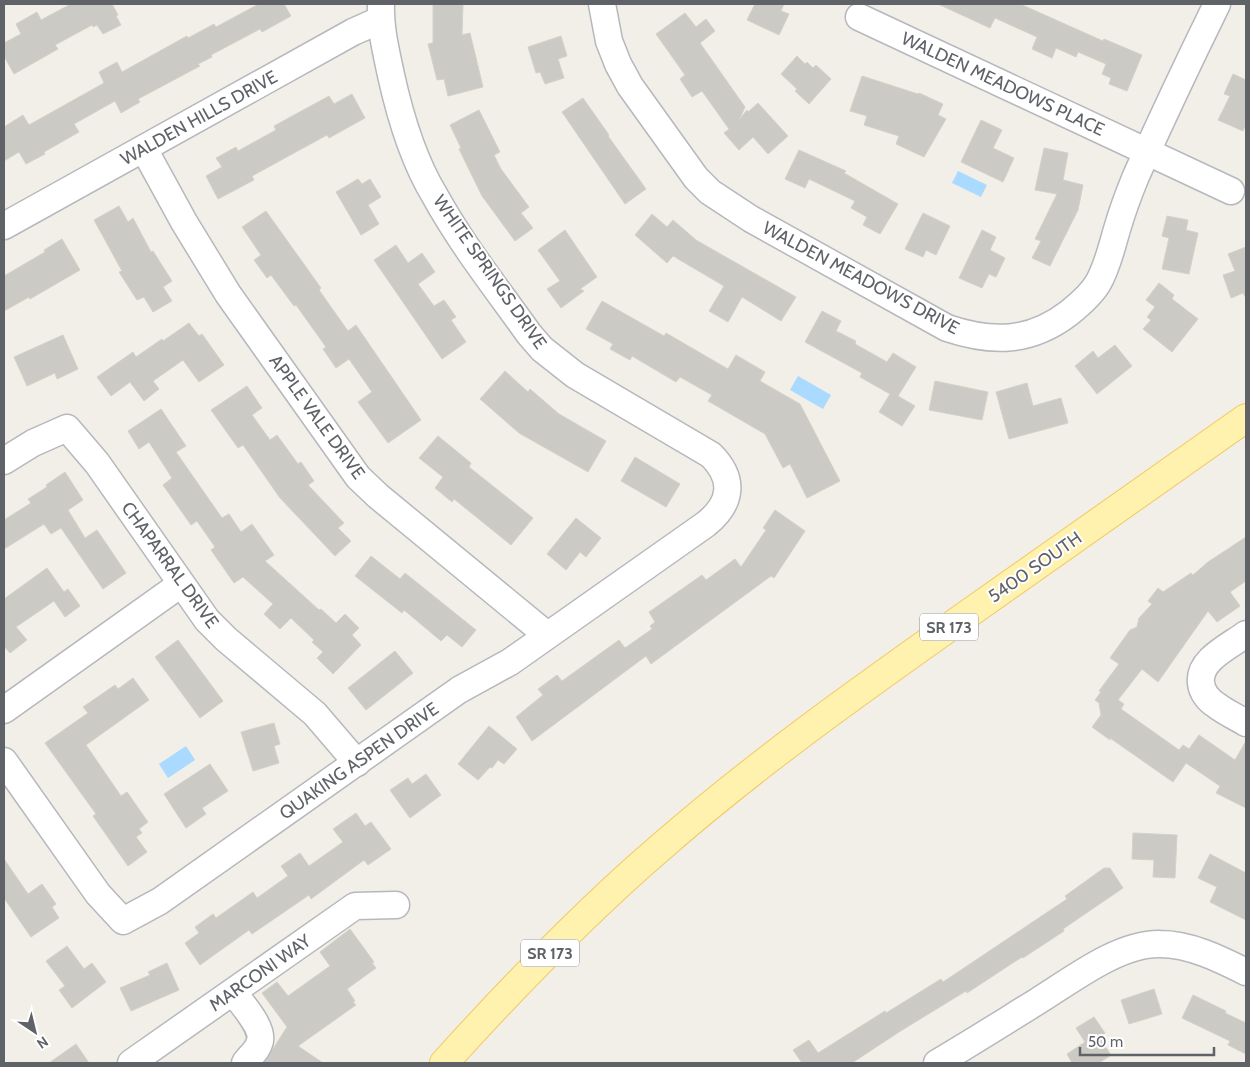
<svg xmlns="http://www.w3.org/2000/svg" width="1250" height="1067" font-family="Cabin,sans-serif">
	<style>
		.water { fill: #aadaff }
		.building { fill: #cccac5; stroke: #d6d1c6 }
		.lines { fill: none; stroke-linecap: round; stroke-linejoin: round }
		.minor-casing { stroke: #b5b8bc; stroke-width: 29 }
		.major-casing { stroke: #f2c960; stroke-width: 30 }
		.minor { stroke: #fff; stroke-width: 26 }
		.major { stroke: #fff2af; stroke-width: 28 }
		.labels { text-anchor: middle; stroke-width: 4; stroke-linejoin: round; paint-order: stroke }
		.shield { fill: #fff; stroke: #8f9295; stroke-width: 1 }
		.shield-label { font-size: 16px; font-weight: bold; fill: #5f6368 }
		.street-label { font-size: 18px; fill: #5f6368; stroke: #fff }
	</style>
	<rect width="100%" height="100%" fill="#f1efe8"/>
	<g class="water">
		<polygon points="958,171 987,185 981,197 952,183"/>
		<polygon points="798,376 831,395 823,409 790,390"/>
		<polygon points="186,746 195,760 168,778 159,764"/>
	</g>
	<g class="building">
		<polygon points="71,4 112,4 118,15 116,16 121,25 103,34 97,25 93,27 92,25 55,45 58,49 14,74 4,56 4,43 21,34 16,24 37,12 41,20"/>
		<polygon points="259,4 284,4 291,16 262,32 260,29 211,55 212,57 198,64 200,66 138,99 140,102 121,113 115,101 74,124 79,132 44,152 45,154 26,164 19,152 4,161 4,127 23,115 29,125 104,83 99,72 117,62 122,72 187,36 188,38 214,24 216,27"/>
		<polygon points="433,4 463,4 462,35 470,33 483,87 448,96 444,79 437,80 428,44 433,43"/>
		<polygon points="755,4 784,4 781,11 789,14 779,35 747,20"/>
		<polygon points="938,4 1020,4 1103,41 1104,39 1142,55 1127,91 1109,84 1111,78 1102,74 1106,64 1078,52 1076,57 1056,48 1052,58 1032,49 1037,37 995,18 990,28"/>
		<polygon points="685,13 696,27 706,19 715,31 700,43 745,107 739,120 747,110 748,112 758,103 788,136 768,154 753,137 739,150 724,133 729,129 702,91 692,97 680,79 685,75 656,34"/>
		<polygon points="561,36 567,56 558,59 564,78 545,84 540,72 536,73 528,47"/>
		<polygon points="797,56 805,64 807,62 813,68 816,65 831,79 809,104 795,91 797,89 781,74"/>
		<polygon points="1233,74 1246,80 1246,124 1243,131 1218,120 1230,96 1224,94"/>
		<polygon points="862,76 918,94 919,93 943,104 938,115 946,119 924,157 896,144 899,136 864,125 867,116 850,111"/>
		<polygon points="352,94 365,118 329,138 327,135 252,176 254,180 218,199 206,176 222,167 216,158 236,147 238,151 276,130 274,126 329,96 334,104"/>
		<polygon points="583,98 609,135 608,136 646,189 625,204 562,112"/>
		<polygon points="479,110 500,152 494,155 501,169 529,207 521,213 533,228 515,241 482,196 459,149 461,148 450,125"/>
		<polygon points="981,120 1002,130 993,148 1014,158 1003,182 961,162"/>
		<polygon points="1044,148 1068,153 1063,180 1083,185 1078,210 1050,266 1032,258 1041,241 1035,239 1057,194 1035,190"/>
		<polygon points="799,150 846,171 844,173 898,204 880,234 863,225 867,217 851,208 855,201 809,179 805,188 785,179"/>
		<polygon points="358,179 362,184 370,179 381,197 368,205 379,224 361,235 336,192"/>
		<polygon points="119,206 128,222 133,218 151,252 153,251 172,281 163,287 172,301 153,312 144,297 137,300 119,272 122,271 94,220"/>
		<polygon points="266,211 321,288 319,290 348,331 356,325 421,420 388,443 358,402 372,392 349,359 336,368 323,349 326,347 296,305 294,306 271,275 267,278 254,260 261,255 242,227"/>
		<polygon points="923,213 950,226 936,255 926,250 923,257 905,249"/>
		<polygon points="652,214 667,227 673,220 696,240 796,297 781,321 742,297 728,322 709,311 724,286 673,256 667,263 635,235"/>
		<polygon points="1167,216 1188,220 1186,230 1198,233 1189,274 1162,269 1169,238 1162,236"/>
		<polygon points="565,230 597,277 580,289 584,291 561,308 547,289 560,281 538,250"/>
		<polygon points="982,230 996,237 990,250 1005,258 996,277 989,274 982,288 959,278"/>
		<polygon points="62,239 80,270 30,299 29,297 4,311 4,276 45,252 44,250"/>
		<polygon points="396,245 408,263 422,253 435,272 418,284 434,306 444,300 456,317 451,320 466,342 442,359 374,260"/>
		<polygon points="1246,247 1246,298 1243,293 1231,298 1223,275 1235,271 1228,254"/>
		<polygon points="1159,283 1174,295 1172,299 1198,319 1172,352 1143,329 1151,320 1147,317 1155,307 1146,300"/>
		<polygon points="602,301 664,336 666,333 728,369 736,355 765,372 760,381 800,404 840,481 807,498 790,464 783,468 765,434 708,401 712,395 680,377 676,382 632,356 630,360 610,349 613,344 586,329"/>
		<polygon points="822,311 841,321 836,331 856,341 855,344 887,362 893,353 916,367 898,396 915,406 902,426 879,412 890,394 860,377 862,373 805,342"/>
		<polygon points="189,323 199,336 202,334 224,365 199,382 183,360 153,381 159,389 144,401 130,382 111,396 97,377 133,352 136,357 162,339 163,341"/>
		<polygon points="63,335 78,369 57,379 55,373 27,386 14,357"/>
		<polygon points="1115,345 1132,366 1097,394 1075,366 1093,351 1098,358"/>
		<polygon points="505,371 528,392 530,389 559,414 606,441 588,472 519,433 480,399"/>
		<polygon points="935,381 988,392 982,420 929,410"/>
		<polygon points="1027,383 1033,406 1061,398 1068,423 1009,439 996,392"/>
		<polygon points="247,386 262,408 252,415 270,440 277,435 298,464 301,462 314,481 308,485 344,523 338,528 351,541 335,556 280,498 243,445 238,448 211,410"/>
		<polygon points="161,409 186,446 176,452 222,518 229,514 241,532 252,524 274,555 265,561 319,610 321,609 336,623 345,614 359,628 352,635 361,645 333,674 317,658 323,652 312,642 314,640 291,618 280,629 264,614 273,604 243,577 234,583 211,550 215,547 197,521 191,525 163,485 172,478 149,442 139,449 128,431"/>
		<polygon points="438,436 471,463 469,467 533,518 511,545 454,499 452,502 435,488 443,477 419,458"/>
		<polygon points="635,457 680,484 666,507 621,481"/>
		<polygon points="65,472 83,500 68,510 85,538 97,530 126,573 103,589 61,528 51,534 44,524 4,549 4,520 31,503 28,499 47,487 46,485"/>
		<polygon points="775,510 805,531 774,578 771,576 651,664 646,656 532,741 516,717 543,695 538,689 557,675 562,681 619,640 625,648 652,629 650,626 655,622 649,612 702,575 706,580 735,559 741,567 766,530 763,528"/>
		<polygon points="576,518 601,538 586,557 580,552 566,570 547,554"/>
		<polygon points="1246,537 1246,581 1230,592 1240,606 1217,622 1208,611 1158,682 1142,669 1118,700 1124,704 1121,709 1179,750 1183,745 1189,749 1199,735 1235,760 1246,741 1246,808 1216,793 1220,786 1186,763 1173,782 1110,738 1110,740 1092,727 1101,715 1099,703 1095,700 1101,692 1099,691 1119,664 1110,658 1130,630 1137,627 1139,618 1152,604 1148,601 1158,588 1163,592 1191,573 1193,575 1208,562"/>
		<polygon points="371,556 400,579 405,573 476,630 462,647 447,635 441,641 404,610 402,613 355,576"/>
		<polygon points="47,568 64,592 68,589 80,606 65,617 54,601 16,627 27,640 10,653 4,646 4,599"/>
		<polygon points="178,640 223,701 200,718 155,657"/>
		<polygon points="395,651 413,673 366,710 348,688"/>
		<polygon points="133,678 149,700 86,745 121,796 127,792 148,822 139,829 142,833 136,837 147,852 128,866 93,816 96,814 45,743 88,713 83,707 115,685 118,689"/>
		<polygon points="274,723 280,744 274,746 279,763 253,771 241,732"/>
		<polygon points="489,726 517,749 504,764 498,760 492,768 490,767 478,780 458,764"/>
		<polygon points="210,764 228,791 202,808 206,814 186,828 164,794"/>
		<polygon points="426,774 441,795 410,818 390,790 408,778 412,784"/>
		<polygon points="356,813 365,826 371,822 391,849 368,865 364,860 311,899 309,895 252,934 249,930 200,965 185,943 199,933 195,927 213,914 216,918 253,892 257,898 288,876 281,866 300,853 309,866 343,842 333,829"/>
		<polygon points="1133,833 1177,835 1175,878 1153,877 1154,860 1132,859"/>
		<polygon points="1210,854 1246,873 1246,920 1210,902 1217,887 1198,878"/>
		<polygon points="4,859 28,894 42,884 56,904 52,907 59,918 31,937 4,898"/>
		<polygon points="1104,868 1110,868 1123,888 1063,929 1064,931 1023,958 1022,957 967,993 966,991 899,1032 852,1063 802,1063 793,1050 809,1040 818,1053 885,1011 886,1013 941,979 943,982 1067,899 1065,896"/>
		<polygon points="350,929 374,962 372,963 376,968 347,989 355,1001 353,1002 356,1005 298,1046 323,1063 264,1063 287,1027 262,993 277,982 288,996 330,966 320,952"/>
		<polygon points="67,946 84,969 92,963 106,982 72,1008 59,990 65,986 46,961"/>
		<polygon points="167,963 179,990 131,1011 120,988 150,975 148,972"/>
		<polygon points="1154,989 1162,1014 1129,1024 1121,1000"/>
		<polygon points="1193,995 1226,1011 1225,1013 1246,1023 1246,1054 1228,1045 1230,1041 1182,1018"/>
		<polygon points="1094,1017 1105,1033 1099,1037 1111,1055 1099,1063 1072,1063 1067,1054 1085,1042 1076,1028"/>
		<polygon points="76,1044 89,1063 49,1063"/>
	</g>
	<g class="lines">
		<defs>
			<g id="minor">
				<path d="M602 4 609 41 618 64 630 86 696 178 710 192 751 219 947 328C992 343 1030 343 1069 313 1079 305 1091 295 1098 283 1108 266 1112 245 1118 226 1123 209 1129 193 1136 176 1162 118 1189 61 1217 4"/>
				<polyline points="859,17 1231,191"/>
				<polyline points="144,149 184,222 228,294 358,477 378,496 547,635"/>
				<polyline points="4,226 353,32 380,20"/>
				<polyline points="4,461 33,443 67,428 97,463 207,620 226,639 315,714 357,763"/>
				<path d="M1246 634C1230 646 1198 660 1201 683 1202 692 1208 700 1216 705 1225 712 1236 717 1246 723"/>
				<polyline points="4,710 181,584"/>
				<path d="M4 761 98 894 123 921 160 901 459 690 510 662 706 524C732 503 735 479 711 455L575 375 542 349 529 334C497 289 462 245 435 196 413 160 400 116 391 75 386 51 380 28 381 4"/>
				<path d="M233 992C242 1004 266 1030 259 1044 257 1051 249 1057 245 1063"/>
				<polyline points="131,1063 355,906 396,905"/>
				<path d="M937 1063C971 1043 1004 1022 1038 1001 1072 980 1119 943 1160 944 1190 944 1220 959 1246 972"/>
			</g>
			<path id="major" d="M444 1063C512 988 584 913 661 847 755 765 856 693 958 621 1054 553 1150 485 1246 418"/>
		</defs>
		<use href="#minor" class="minor-casing"/>
		<use href="#major" class="major-casing"/>
		<use href="#minor" class="minor"/>
		<use href="#major" class="major"/>
	</g>
	<g class="labels">
		<g class="shield">
			<rect x="920" y="613.5" width="58" height="27" rx="4"/>
			<rect x="521" y="939.5" width="58" height="27" rx="4"/>
		</g>
		<g class="shield-label">
			<text x="949" y="633">SR 173</text>
			<text x="550" y="959">SR 173</text>
		</g>
		<g class="street-label">
			<text transform="translate(1003 84) rotate(25)" y="6">WALDEN MEADOWS PLACE</text>
			<text transform="translate(199 118) rotate(-29)" y="6">WALDEN HILLS DRIVE</text>
			<text transform="translate(490 272) rotate(55)" y="6">WHITE SPRINGS DRIVE</text>
			<text transform="translate(861 278) rotate(28)" y="6">WALDEN MEADOWS DRIVE</text>
			<text transform="translate(317 417) rotate(54)" y="6">APPLE VALE DRIVE</text>
			<text transform="translate(170 565) rotate(54)" y="6">CHAPARRAL DRIVE</text>
			<text transform="translate(1035 567) rotate(-35)" y="6">5400 SOUTH</text>
			<text transform="translate(359 761) rotate(-35)" y="6">QUAKING ASPEN DRIVE</text>
			<text transform="translate(260 973) rotate(-35)" y="6">MARCONI WAY</text>
		</g>
	</g>
	<rect width="1250" height="1067" fill="none" stroke="#5f6368" stroke-width="10"/>
	<g transform="translate(35 1032) rotate(145)" stroke="#ffffff" stroke-width="4" paint-order="stroke">
	<path d="M0-4L9 19L0 12L-9 19Z" fill="#5f6368"/>
	<text y="-8" font-size="14" font-weight="bold" text-anchor="middle" fill="#5f6368">N</text>
	</g>
	<path d="M1080 1047v8h134v-8" fill="none" stroke="#5f6368" stroke-width="2.5"/>
	<text x="1088" y="1047" font-size="15" fill="#5f6368" stroke="#ffffff" stroke-width="4" paint-order="stroke">50 m</text>
</svg>
